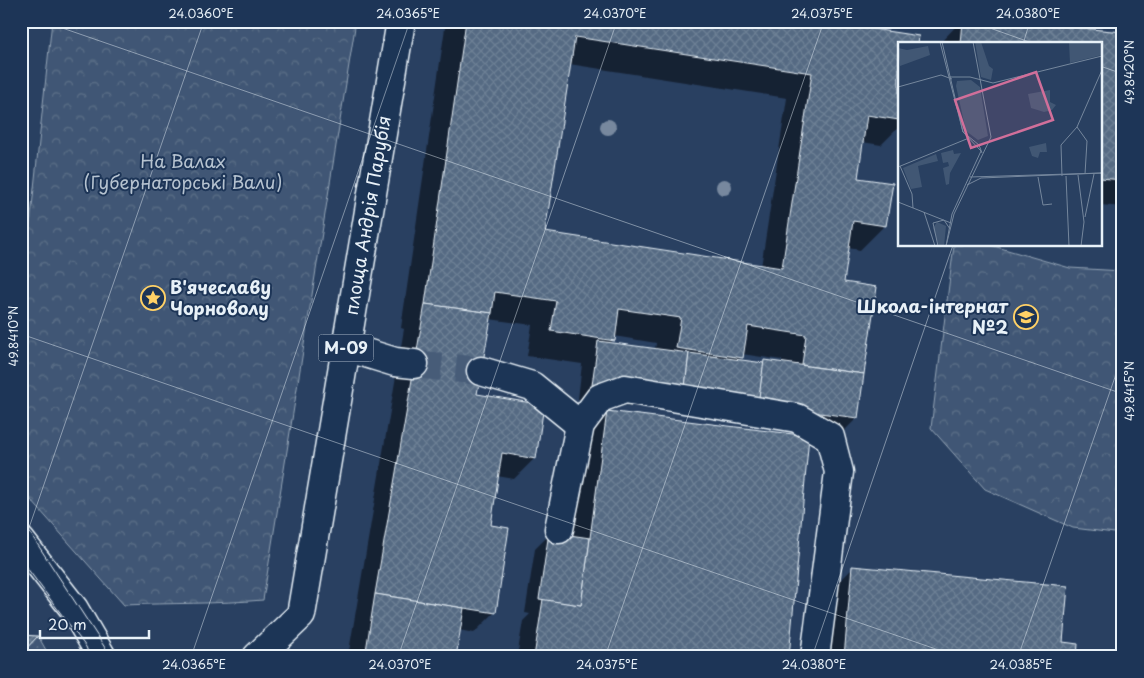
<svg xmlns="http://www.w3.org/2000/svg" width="1144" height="678" font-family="'Playpen Sans',sans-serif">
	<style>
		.grass { fill: url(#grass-dots); stroke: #94a4b6 }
		.park { fill: url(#park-crowns); stroke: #94a4b6 }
		.shadow { fill: #0007; fill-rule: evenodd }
		.building { fill: url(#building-cross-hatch); stroke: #e8f1f8; fill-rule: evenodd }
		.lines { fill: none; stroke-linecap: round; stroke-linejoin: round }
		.minor-tunnel { stroke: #465b78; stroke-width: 28; stroke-dasharray: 28 14; stroke-linecap: butt }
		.minor-casing { stroke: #e8f1f8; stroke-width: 31 }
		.major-casing { stroke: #e8f1f8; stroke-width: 31 }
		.minor { stroke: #1d3557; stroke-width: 28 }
		.major { stroke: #1d3557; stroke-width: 28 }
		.tram { stroke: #e8f1f8; stroke-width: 1 }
		.tree { fill: #77889e }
		.ticks { fill: none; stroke: #e8f1f8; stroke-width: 1; stroke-opacity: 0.45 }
		.labels { text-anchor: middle; stroke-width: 4; stroke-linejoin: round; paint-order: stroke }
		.shield { fill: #1d3557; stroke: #abb9c8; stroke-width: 1 }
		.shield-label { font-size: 16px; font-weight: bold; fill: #e8f1f8 }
		.park-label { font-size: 18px; fill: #b6c3d0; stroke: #1d3557 }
		.street-label { font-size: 18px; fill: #e8f1f8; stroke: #1d3557 }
		.poi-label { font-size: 18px; font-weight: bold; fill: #e8f1f8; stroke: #1d3557; text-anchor: start }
		.inset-road { fill: none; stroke: #75879d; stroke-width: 1 }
		.view { fill: #d16f9a; fill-opacity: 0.15; stroke: #d16f9a; stroke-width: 2.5 }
		.inset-edge { fill: none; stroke: #e8f1f8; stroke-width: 2.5 }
		.neatline { fill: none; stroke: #e8f1f8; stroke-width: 2 }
		.ticks-label { font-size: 12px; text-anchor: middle; fill: #e8f1f8 }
	</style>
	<defs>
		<pattern id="grass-dots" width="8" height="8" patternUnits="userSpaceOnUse" patternTransform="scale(1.25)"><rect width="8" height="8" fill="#415774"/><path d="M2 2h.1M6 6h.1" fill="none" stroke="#5c7089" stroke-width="1.8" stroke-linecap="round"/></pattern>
		<pattern id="park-crowns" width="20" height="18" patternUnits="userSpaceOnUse" patternTransform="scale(1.25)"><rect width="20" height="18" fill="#415774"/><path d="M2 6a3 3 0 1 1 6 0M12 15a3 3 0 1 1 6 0" fill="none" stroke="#5c7089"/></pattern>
		<pattern id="building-cross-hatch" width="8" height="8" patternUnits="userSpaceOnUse" patternTransform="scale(1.25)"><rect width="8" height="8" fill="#556a83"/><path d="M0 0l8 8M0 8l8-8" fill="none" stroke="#6d8095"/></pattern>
	</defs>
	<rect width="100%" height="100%" fill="#294061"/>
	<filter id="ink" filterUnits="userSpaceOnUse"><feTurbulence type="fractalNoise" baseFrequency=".02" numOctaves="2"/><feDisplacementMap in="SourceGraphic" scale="10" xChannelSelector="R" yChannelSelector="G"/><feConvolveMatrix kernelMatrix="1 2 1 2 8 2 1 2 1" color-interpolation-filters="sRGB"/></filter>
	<g filter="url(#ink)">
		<polygon class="grass" points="38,636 50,657 21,657 21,654"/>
		<g class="park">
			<path d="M52 21H356L263 600C217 604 170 603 124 605L31 500 21 479V309Z"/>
			<polygon points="954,245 990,245 1070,268 1123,271 1123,534 1073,528 985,489 931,428"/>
		</g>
		<g class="shadow">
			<path d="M446 21H811L899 44V127L881 145 862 142 857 179 885 225 860 250 848 248 843 283 876 288 857 418 842 433 578 399 582 364 527 356 532 325 489 319 476 395 535 458 514 479 497 476 490 526 495 612 474 633 459 630 455 657H348L404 329 401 328ZM569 64 787 98 761 267 543 233ZM614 336 656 343 655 350 610 344 613 340ZM742 354 782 360 781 363 765 361 761 364 738 361 741 357Z"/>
			<polygon points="961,21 990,21 1123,33 1123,207 1100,205 1100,44 939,44"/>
			<polygon points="607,413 787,657 517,657 523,621 530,614 525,613 535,549 550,534 572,537 586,434"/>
			<polygon points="853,568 1062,643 1076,657 822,657 828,593"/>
		</g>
		<g class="building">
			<path d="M466 21H820L919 36 918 44H899V120L867 115 858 178 893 183 886 226 853 221 844 282 877 287 864 374 802 365 806 335 748 326 743 358 676 348 681 318 619 309 615 341 551 331 556 301 495 292 492 313 425 304ZM575 37 812 73 782 268 545 232Z"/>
			<polygon points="963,21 1005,21 1123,32 1123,180 1100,178 1100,44 961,44"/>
			<polygon points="425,304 492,313 477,394 544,405 536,459 502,453 491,525 509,528 496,613 375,594"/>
			<polygon points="598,341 689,353 684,396 592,385"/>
			<polygon points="689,353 764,363 758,405 684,396"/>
			<polygon points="764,360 864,374 858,418 758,405"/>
			<polygon points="607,411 809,436 789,657 534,657 543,599 581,605"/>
			<polygon points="549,532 590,538 581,605 539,599"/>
			<polygon points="852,566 1068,586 1063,642 1078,644 1077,657 844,657"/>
			<polygon points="375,594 464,608 456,657 365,657"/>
			<polygon points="21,635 38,636 21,654"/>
		</g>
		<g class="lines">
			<polyline class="minor-tunnel" points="414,364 481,371"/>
			<defs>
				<g id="minor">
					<polyline points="346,347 395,362 414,364"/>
					<polyline points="481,371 532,386 580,425"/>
					<polyline points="559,529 580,425 600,398 625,389 797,418 830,437 839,472 815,657"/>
				</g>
				<g id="major">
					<polyline points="21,541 74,609 102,657"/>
					<path id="s1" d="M257 657 301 615 401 21"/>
				</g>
			</defs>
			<use href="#minor" class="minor-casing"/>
			<use href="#major" class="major-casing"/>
			<use href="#minor" class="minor"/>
			<use href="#major" class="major"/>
			<g class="tram">
				<polyline points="21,37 23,21"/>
				<polyline points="21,519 111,657"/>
				<polyline points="21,560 86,647 90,657"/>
			</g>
		</g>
		<g class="tree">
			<circle cx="608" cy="127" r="8"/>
			<circle cx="724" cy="187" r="8"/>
		</g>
	</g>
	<path class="ticks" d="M42 21 1123 394M970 21 1035 44M1023 44 1030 21M1100 66 1123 74M21 334 959 657M21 551 204 21M21 654 30 657M191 657 410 21M398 657 617 21M605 657 824 21M812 657 953 245M1018 657 1123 354"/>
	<defs>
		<symbol id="sight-ring" viewBox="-11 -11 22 22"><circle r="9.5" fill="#1d3557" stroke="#ffd166" stroke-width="1.5"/><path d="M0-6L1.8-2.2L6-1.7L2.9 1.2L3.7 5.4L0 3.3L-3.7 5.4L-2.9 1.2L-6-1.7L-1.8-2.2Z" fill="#ffd166"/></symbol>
		<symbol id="school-ring" viewBox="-11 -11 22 22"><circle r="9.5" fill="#1d3557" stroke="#ffd166" stroke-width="1.5"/><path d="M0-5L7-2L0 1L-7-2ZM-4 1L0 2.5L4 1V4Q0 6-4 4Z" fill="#ffd166"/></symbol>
	</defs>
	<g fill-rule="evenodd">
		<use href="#sight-ring" x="139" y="284" width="28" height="28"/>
		<use href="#school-ring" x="1012" y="303" width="28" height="28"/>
	</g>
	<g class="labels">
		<rect class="shield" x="318.5" y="334.5" width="55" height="27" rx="4"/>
		<g class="shield-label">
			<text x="346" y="354">М-09</text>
		</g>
		<g class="park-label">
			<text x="183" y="168">На Валах<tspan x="183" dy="21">(Губернаторські Вали)</tspan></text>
		</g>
		<g class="street-label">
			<text dy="6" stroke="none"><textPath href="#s1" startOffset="466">площа Андрія Парубія</textPath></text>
		</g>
		<g class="poi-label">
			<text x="170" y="294">В'ячеславу<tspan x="170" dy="21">Чорноволу</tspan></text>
			<text x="1008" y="313" text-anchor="end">Школа-інтернат<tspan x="1008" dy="21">№2</tspan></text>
		</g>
	</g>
	<g transform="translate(898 42)">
		<rect width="204" height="204" fill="#294061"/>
		<path d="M171 0H204V13L172 21ZM55 108 56 112 63 111 52 131 51 142 48 143 45 126 51 124 50 120 45 121 43 111ZM39 180 48 184 46 204H41L35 186Z" fill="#415774"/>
		<path d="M77 0H83L91 24 95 27 93 38 83 35ZM30 4 32 13 2 24 0 6 9 8ZM73 38 82 45 90 94 80 98 68 89 58 44 59 39ZM152 48V60L158 63 154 68 146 70 133 66 130 52ZM148 101 149 110H142L140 116 134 114 131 105ZM38 112 40 119 20 124 24 145 13 147 5 126Z" fill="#415774"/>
		<path class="inset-road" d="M42 0 65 90 83 109 54 172 48 204M44 0 65 90 81 103 84 111M51 35H72L95 41 204 14M0 45 43 33 54 37M179 85 189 99 187 132M2 124 14 152 15 166M0 125 71 96M180 133 186 180 183 204M164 134 163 103 179 85 204 28M168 134 171 204M72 135 204 131M140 135 145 163 154 162M69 143 83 136 204 131M0 160 53 181M26 170 37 204M187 175 196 132M40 204 35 181 46 178 52 187M48 204 56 172 93 95 75 0"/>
		<path class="view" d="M138 30 155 78 73 106 57 58Z"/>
		<rect width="204" height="204" class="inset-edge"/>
	</g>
	<rect width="1144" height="678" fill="none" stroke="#1d3557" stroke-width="55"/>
	<path d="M40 630v8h109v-8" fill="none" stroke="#e8f1f8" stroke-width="2.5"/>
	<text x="48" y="630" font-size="15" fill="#e8f1f8" stroke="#1d3557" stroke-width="4" paint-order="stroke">20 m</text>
	<rect x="28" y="28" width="1088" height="622" class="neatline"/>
	<g class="ticks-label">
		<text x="201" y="18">24.0360°E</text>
		<text x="408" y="18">24.0365°E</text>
		<text x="615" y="18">24.0370°E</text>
		<text x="822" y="18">24.0375°E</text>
		<text x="1028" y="18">24.0380°E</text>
		<text transform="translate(1130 72) rotate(-90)" y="4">49.8420°N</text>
		<text transform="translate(14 336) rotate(-90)" y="4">49.8410°N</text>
		<text transform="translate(1130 391) rotate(-90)" y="4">49.8415°N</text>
		<text x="194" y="669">24.0365°E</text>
		<text x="400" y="669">24.0370°E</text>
		<text x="607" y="669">24.0375°E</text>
		<text x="814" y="669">24.0380°E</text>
		<text x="1021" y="669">24.0385°E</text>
	</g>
</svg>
